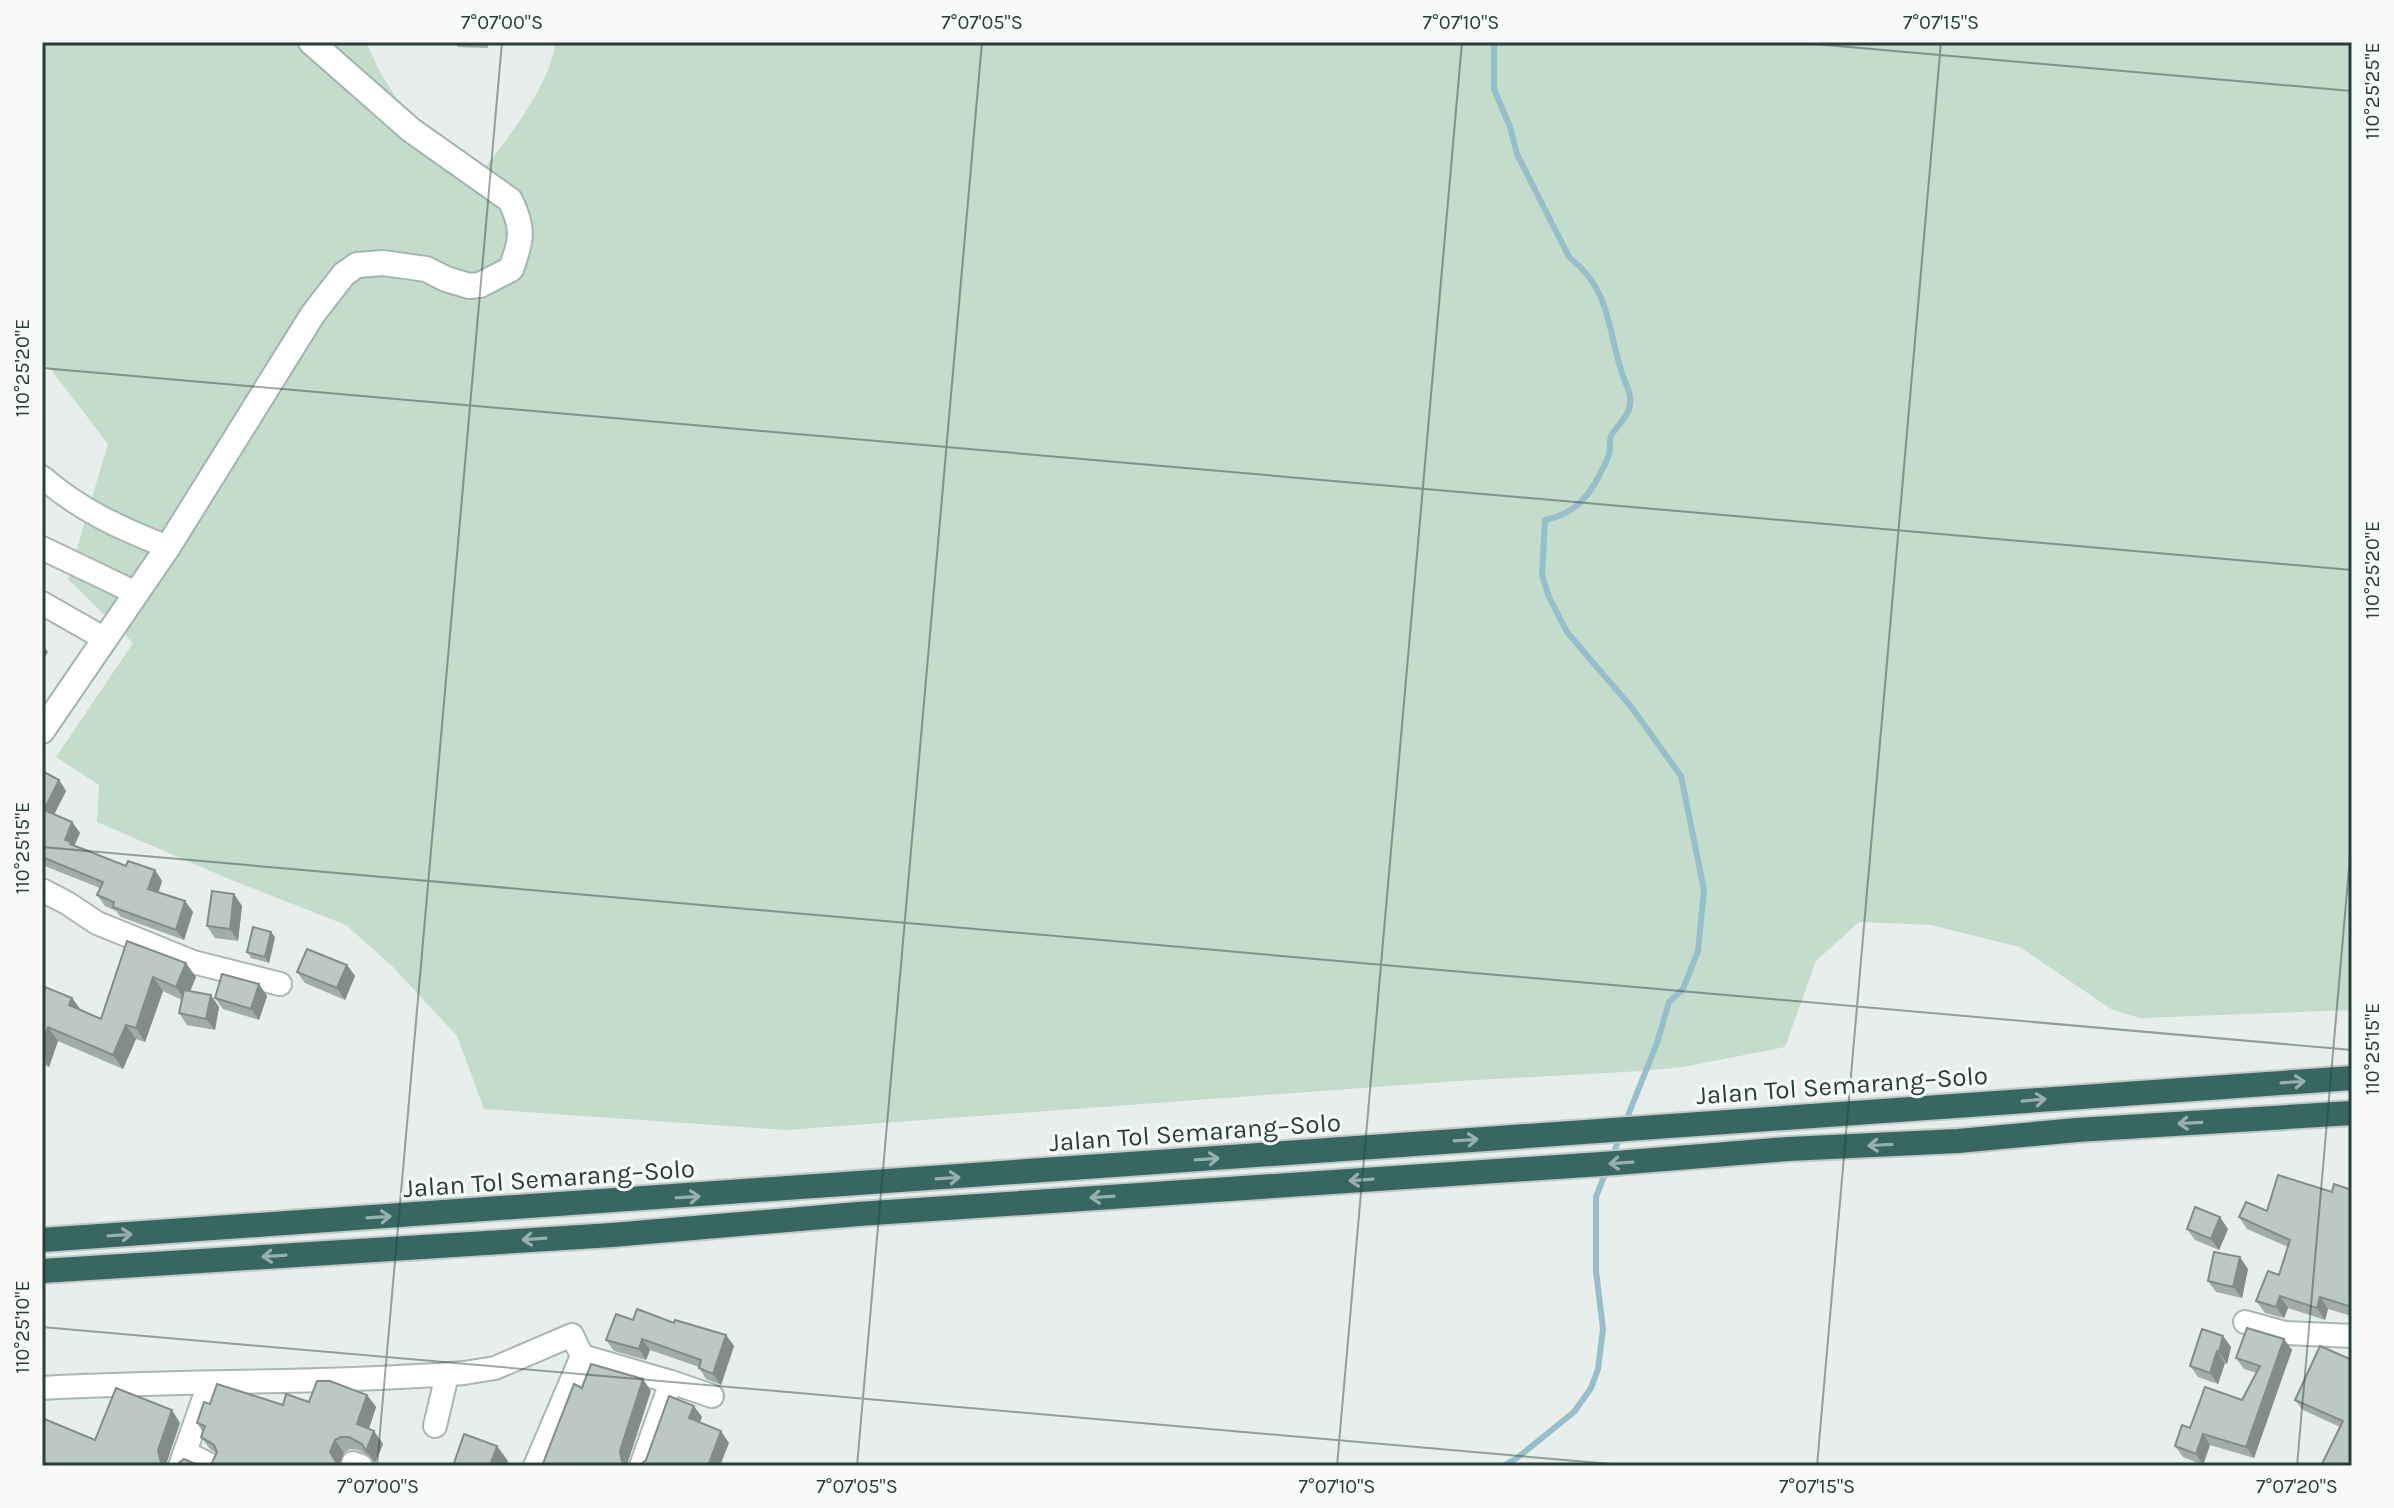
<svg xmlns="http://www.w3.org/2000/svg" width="2394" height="1508" font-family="Karla,sans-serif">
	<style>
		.green { fill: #c3dccb }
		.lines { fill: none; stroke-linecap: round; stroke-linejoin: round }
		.stream { stroke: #96bfcb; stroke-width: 6 }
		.street-casing { stroke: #aab6b2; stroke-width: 26 }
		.secondary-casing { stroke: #a3b5b0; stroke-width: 28 }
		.highway-casing { stroke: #c3c9c8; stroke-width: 28 }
		.street { stroke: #fff; stroke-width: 22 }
		.secondary { stroke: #fff; stroke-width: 24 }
		.highway { stroke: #376760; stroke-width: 24 }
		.wall { fill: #a2aca9 }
		.shaded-wall { fill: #848c89 }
		.building { fill: #bcc8c4; stroke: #848c89; stroke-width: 2 }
		.oneway { stroke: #97b0ac }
		.ticks { fill: none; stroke: #273e3a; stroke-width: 2; stroke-opacity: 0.45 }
		.labels { text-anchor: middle; stroke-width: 6; stroke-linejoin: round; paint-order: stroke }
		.street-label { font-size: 26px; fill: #273e3a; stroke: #f7faf9 }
		.neatline { fill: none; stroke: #273e3a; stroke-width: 3 }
		.ticks-label { font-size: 20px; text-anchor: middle; fill: #273e3a }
	</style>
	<rect width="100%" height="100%" fill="#e7eeeb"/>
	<path class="green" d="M42 42H366L380 72 424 143 484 169C508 138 553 81 555 42H2352V1010L2140 1018 2111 1009 2020 947 1931 925 1859 922 1816 961 1785 1047 1683 1067 1642 1071 1457 1081 786 1130 484 1109 457 1036 393 967 346 925 229 879 97 822 99 785 56 757 133 643 68 579 108 444 52 371 42 365Z"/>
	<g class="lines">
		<g class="stream">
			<path d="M1494 42V89L1510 127 1517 154 1569 257C1610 289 1607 325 1621 370 1624 382 1632 392 1630 405 1628 418 1617 425 1611 436 1609 442 1611 449 1609 454 1607 462 1602 469 1599 476 1586 501 1572 514 1545 520L1542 575 1549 597 1567 632 1632 708 1681 776 1704 890 1698 951 1683 989 1669 1002 1657 1043 1625 1123"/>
			<polyline points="1612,1157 1621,1134"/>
			<polyline points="1503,1466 1517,1458 1574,1412 1591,1388 1598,1369 1603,1329 1596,1271 1596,1197 1606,1171"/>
		</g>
		<defs>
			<g id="street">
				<path d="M42 477C80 510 121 529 168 547"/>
				<polyline points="42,548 136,593"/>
				<polyline points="42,603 105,639"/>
				<polyline points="42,890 67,903 97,923 193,962 280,984"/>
				<polyline points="2245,1322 2285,1333 2352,1336"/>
				<polyline points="582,1356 671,1382 641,1466"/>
				<polyline points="671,1382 712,1396"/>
				<path d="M42 1388C182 1380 323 1384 464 1373L495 1368 572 1335 582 1356 535 1466"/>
				<polyline points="435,1426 447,1375"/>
				<polyline points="185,1452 212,1466"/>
				<polyline points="353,1463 361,1466"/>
				<polyline points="180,1466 209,1384"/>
			</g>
			<path id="secondary" d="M42 731 168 547 313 314 344 274 357 265 383 263 426 269 446 279 469 286 480 285 511 269C522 240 524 228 510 200L411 130 311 42"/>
			<g id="highway">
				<path d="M42 1240C812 1190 1582 1129 2352 1078"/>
				<polyline points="42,1271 612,1235 858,1214 1616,1163 1788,1149 1958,1141 2077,1130 2352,1113"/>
			</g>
		</defs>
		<use href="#street" class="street-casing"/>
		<use href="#secondary" class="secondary-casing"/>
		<use href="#highway" class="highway-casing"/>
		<use href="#street" class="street"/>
		<use href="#secondary" class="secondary"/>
		<use href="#highway" class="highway"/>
	</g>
	<g class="wall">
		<polygon points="454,42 488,42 488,48 458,47"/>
		<polygon points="42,771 59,780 66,791 54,814 72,822 80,833 74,846 162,881 158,893 185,901 193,912 184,940 121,917 116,911 105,906 97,895 100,888 42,865"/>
		<polygon points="234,894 242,906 238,941 215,938 207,926"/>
		<polygon points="275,937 269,963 251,958 247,952"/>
		<polygon points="127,941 196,977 190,991 219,1007 215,1030 187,1025 179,1013 182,1000 163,991 145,1042 136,1039 123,1069 58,1041 49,1067 42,1064 42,994 72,998 81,1010 101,1019"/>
		<polygon points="347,965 355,976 345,1000 305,983 297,972"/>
		<polygon points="259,984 267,996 259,1020 223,1009 215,998"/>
		<polygon points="2352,1190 2352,1316 2328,1309 2325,1320 2288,1308 2284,1318 2265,1313 2256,1301 2279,1275 2288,1247 2247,1229 2239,1217 2267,1211 2332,1192"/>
		<polygon points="2187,1229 2228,1229 2219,1250 2195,1240"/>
		<polygon points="2248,1269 2242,1298 2216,1292 2208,1281"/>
		<polygon points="633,1320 674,1323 726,1335 734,1346 721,1385 706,1379 699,1368 699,1367 650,1350 646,1360 614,1351 606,1340"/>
		<polygon points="2223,1336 2231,1347 2227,1364 2225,1363 2218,1384 2198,1377 2190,1366"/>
		<polygon points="2284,1339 2292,1350 2254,1458 2210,1445 2203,1465 2183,1457 2175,1446 2190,1428 2242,1400 2257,1373 2244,1369 2236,1358"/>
		<polygon points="2352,1360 2352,1466 2340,1427 2303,1410 2295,1400"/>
		<polygon points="367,1395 376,1407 369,1429 383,1444 375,1463 369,1456 358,1450 350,1449 344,1453 339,1465 340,1466 207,1466 211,1465 216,1453 210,1449 201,1437 203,1432 197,1423 210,1404 283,1405"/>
	</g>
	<g class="shaded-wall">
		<polygon points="42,644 48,652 42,662"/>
		<polygon points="59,780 66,791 51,821 44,810"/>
		<polygon points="72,822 80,833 74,846 65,840"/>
		<polygon points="155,870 162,881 156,900 148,889"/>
		<polygon points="234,894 242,906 238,941 230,929"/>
		<polygon points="185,901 193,912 184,940 176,930"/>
		<polygon points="271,932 275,937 269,963 265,957"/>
		<polygon points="186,963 196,977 186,1001 176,987"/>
		<polygon points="347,965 355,976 345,1000 337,988"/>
		<polygon points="153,977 163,991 145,1042 136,1028"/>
		<polygon points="259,984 267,996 259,1020 251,1009"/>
		<polygon points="211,995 219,1007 215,1030 206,1019"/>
		<polygon points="72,998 82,1012 69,1005"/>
		<polygon points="126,1025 136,1039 123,1069 113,1055"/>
		<polygon points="48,1027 58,1041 49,1067 42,1057 42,1044"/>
		<polygon points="2220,1217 2228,1229 2219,1250 2211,1239"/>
		<polygon points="2240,1257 2248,1269 2242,1298 2233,1287"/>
		<polygon points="2280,1296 2288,1308 2284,1318 2276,1307"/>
		<polygon points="2320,1297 2328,1309 2325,1320 2317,1308"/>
		<polygon points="726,1335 734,1346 721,1385 713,1374"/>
		<polygon points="2223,1336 2231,1347 2227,1364 2219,1352"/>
		<polygon points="642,1339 650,1350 646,1360 639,1349"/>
		<polygon points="2284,1339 2292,1350 2254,1458 2246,1447"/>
		<polygon points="2217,1351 2225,1363 2218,1384 2210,1373"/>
		<polygon points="643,1379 651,1391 628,1462 628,1466 624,1466 622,1463 620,1451"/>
		<polygon points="367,1395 376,1407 366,1437 357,1424"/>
		<polygon points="694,1406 702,1417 697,1430 689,1418"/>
		<polygon points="172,1410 180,1423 167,1462 168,1466 161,1463 158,1450"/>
		<polygon points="374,1431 383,1444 375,1463 366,1451"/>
		<polygon points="721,1431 729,1443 720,1466 708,1466"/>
		<polygon points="2203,1434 2210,1445 2203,1465 2196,1454"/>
		<polygon points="335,1440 344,1453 339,1465 340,1466 335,1466 330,1452"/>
		<polygon points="497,1446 508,1461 506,1466 490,1466"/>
	</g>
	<g class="building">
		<polygon points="42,771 59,780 44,810 72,822 65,840 71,842 70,844 126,866 128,861 155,870 148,889 185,901 176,930 113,907 114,902 97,895 103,882 42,857"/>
		<polygon points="212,891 234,894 230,929 207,926"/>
		<polygon points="253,927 271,932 265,957 247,952"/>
		<polygon points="127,941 186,963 176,987 153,977 136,1028 126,1025 113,1055 48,1027 42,1044 42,994 45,987 72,998 69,1005 101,1019"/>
		<polygon points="307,949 347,965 337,988 297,972"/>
		<polygon points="222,974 259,984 251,1009 215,998"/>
		<polygon points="184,990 211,995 206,1019 179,1013"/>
		<polygon points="2278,1175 2332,1192 2334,1184 2352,1190 2352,1307 2320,1297 2317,1308 2280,1296 2276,1307 2256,1301 2268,1271 2279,1275 2290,1240 2239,1217 2246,1202 2267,1211"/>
		<polygon points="2195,1207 2220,1217 2211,1239 2187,1229"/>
		<polygon points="2214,1252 2240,1257 2233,1287 2208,1281"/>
		<polygon points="637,1309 674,1323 675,1320 726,1335 713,1374 699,1368 701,1360 642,1339 639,1349 606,1340 616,1314 633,1320"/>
		<polygon points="2247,1328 2284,1339 2246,1447 2203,1434 2196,1454 2175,1446 2182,1425 2190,1428 2205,1387 2242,1400 2260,1366 2236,1358"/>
		<polygon points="2202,1329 2223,1336 2219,1352 2217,1351 2210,1373 2190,1366"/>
		<polygon points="2320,1346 2352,1360 2352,1466 2321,1466 2343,1421 2295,1400"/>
		<polygon points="591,1364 643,1379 620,1451 622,1463 626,1466 542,1466 574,1384 582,1388"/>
		<polygon points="317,1381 330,1381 367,1395 357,1424 374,1431 366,1451 362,1444 349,1437 341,1437 335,1440 330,1452 336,1462 335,1466 207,1466 211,1465 217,1452 214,1445 201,1437 205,1426 197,1423 204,1402 210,1404 217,1384 283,1405 286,1394 309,1402"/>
		<polygon points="116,1388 172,1410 158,1450 161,1463 170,1466 42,1466 42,1418 95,1440"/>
		<polygon points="669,1396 694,1406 689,1418 721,1431 708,1466 639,1466 646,1460"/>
		<polygon points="464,1434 497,1446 490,1466 453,1466"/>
		<polygon points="184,1459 200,1466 175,1466"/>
	</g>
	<defs><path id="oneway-shaft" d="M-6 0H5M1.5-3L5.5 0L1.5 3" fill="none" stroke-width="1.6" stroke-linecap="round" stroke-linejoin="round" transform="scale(2)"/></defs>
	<g class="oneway">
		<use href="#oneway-shaft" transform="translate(2293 1082) rotate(-4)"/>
		<use href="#oneway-shaft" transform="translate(2034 1100) rotate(-5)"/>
		<use href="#oneway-shaft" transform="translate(2190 1123) rotate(177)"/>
		<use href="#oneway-shaft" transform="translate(1466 1140) rotate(-4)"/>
		<use href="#oneway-shaft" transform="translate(1880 1145) rotate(177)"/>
		<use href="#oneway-shaft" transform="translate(1207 1159) rotate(-4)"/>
		<use href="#oneway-shaft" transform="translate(1621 1163) rotate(176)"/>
		<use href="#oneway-shaft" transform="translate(948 1178) rotate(-4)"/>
		<use href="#oneway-shaft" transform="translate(1361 1180) rotate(176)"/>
		<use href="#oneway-shaft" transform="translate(688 1197) rotate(-4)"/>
		<use href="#oneway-shaft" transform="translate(1102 1197) rotate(176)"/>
		<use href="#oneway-shaft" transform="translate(379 1217) rotate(-4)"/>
		<use href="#oneway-shaft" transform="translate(120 1235) rotate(-4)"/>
		<use href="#oneway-shaft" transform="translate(534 1239) rotate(176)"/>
		<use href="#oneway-shaft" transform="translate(274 1256) rotate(176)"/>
	</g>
	<path class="ticks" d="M1792 42 2352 91M42 368 2352 570M42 847 2352 1050M42 1327 1634 1466M377 1466 502 42M857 1466 982 42M1337 1466 1462 42M1817 1466 1941 42M2297 1466 2352 834"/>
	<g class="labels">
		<g class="street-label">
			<text transform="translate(1842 1085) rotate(-4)" y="9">Jalan Tol Semarang–Solo</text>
			<text transform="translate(1195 1132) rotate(-4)" y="9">Jalan Tol Semarang–Solo</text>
			<text transform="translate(549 1178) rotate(-4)" y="9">Jalan Tol Semarang–Solo</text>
		</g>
	</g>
	<rect width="2394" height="1508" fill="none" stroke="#f7faf9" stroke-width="88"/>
	<rect x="44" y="44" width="2306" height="1420" class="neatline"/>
	<g class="ticks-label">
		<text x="502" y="29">7°07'00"S</text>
		<text x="982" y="29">7°07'05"S</text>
		<text x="1461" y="29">7°07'10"S</text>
		<text x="1941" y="29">7°07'15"S</text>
		<text transform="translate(2372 91) rotate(-90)" y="7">110°25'25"E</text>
		<text transform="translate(22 368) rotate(-90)" y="7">110°25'20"E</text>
		<text transform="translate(2372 570) rotate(-90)" y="7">110°25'20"E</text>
		<text transform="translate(22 848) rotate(-90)" y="7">110°25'15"E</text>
		<text transform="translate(2372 1049) rotate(-90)" y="7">110°25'15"E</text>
		<text transform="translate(22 1327) rotate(-90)" y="7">110°25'10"E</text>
		<text x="378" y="1493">7°07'00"S</text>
		<text x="857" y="1493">7°07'05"S</text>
		<text x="1337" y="1493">7°07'10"S</text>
		<text x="1817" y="1493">7°07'15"S</text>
		<text x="2297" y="1493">7°07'20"S</text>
	</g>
</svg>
